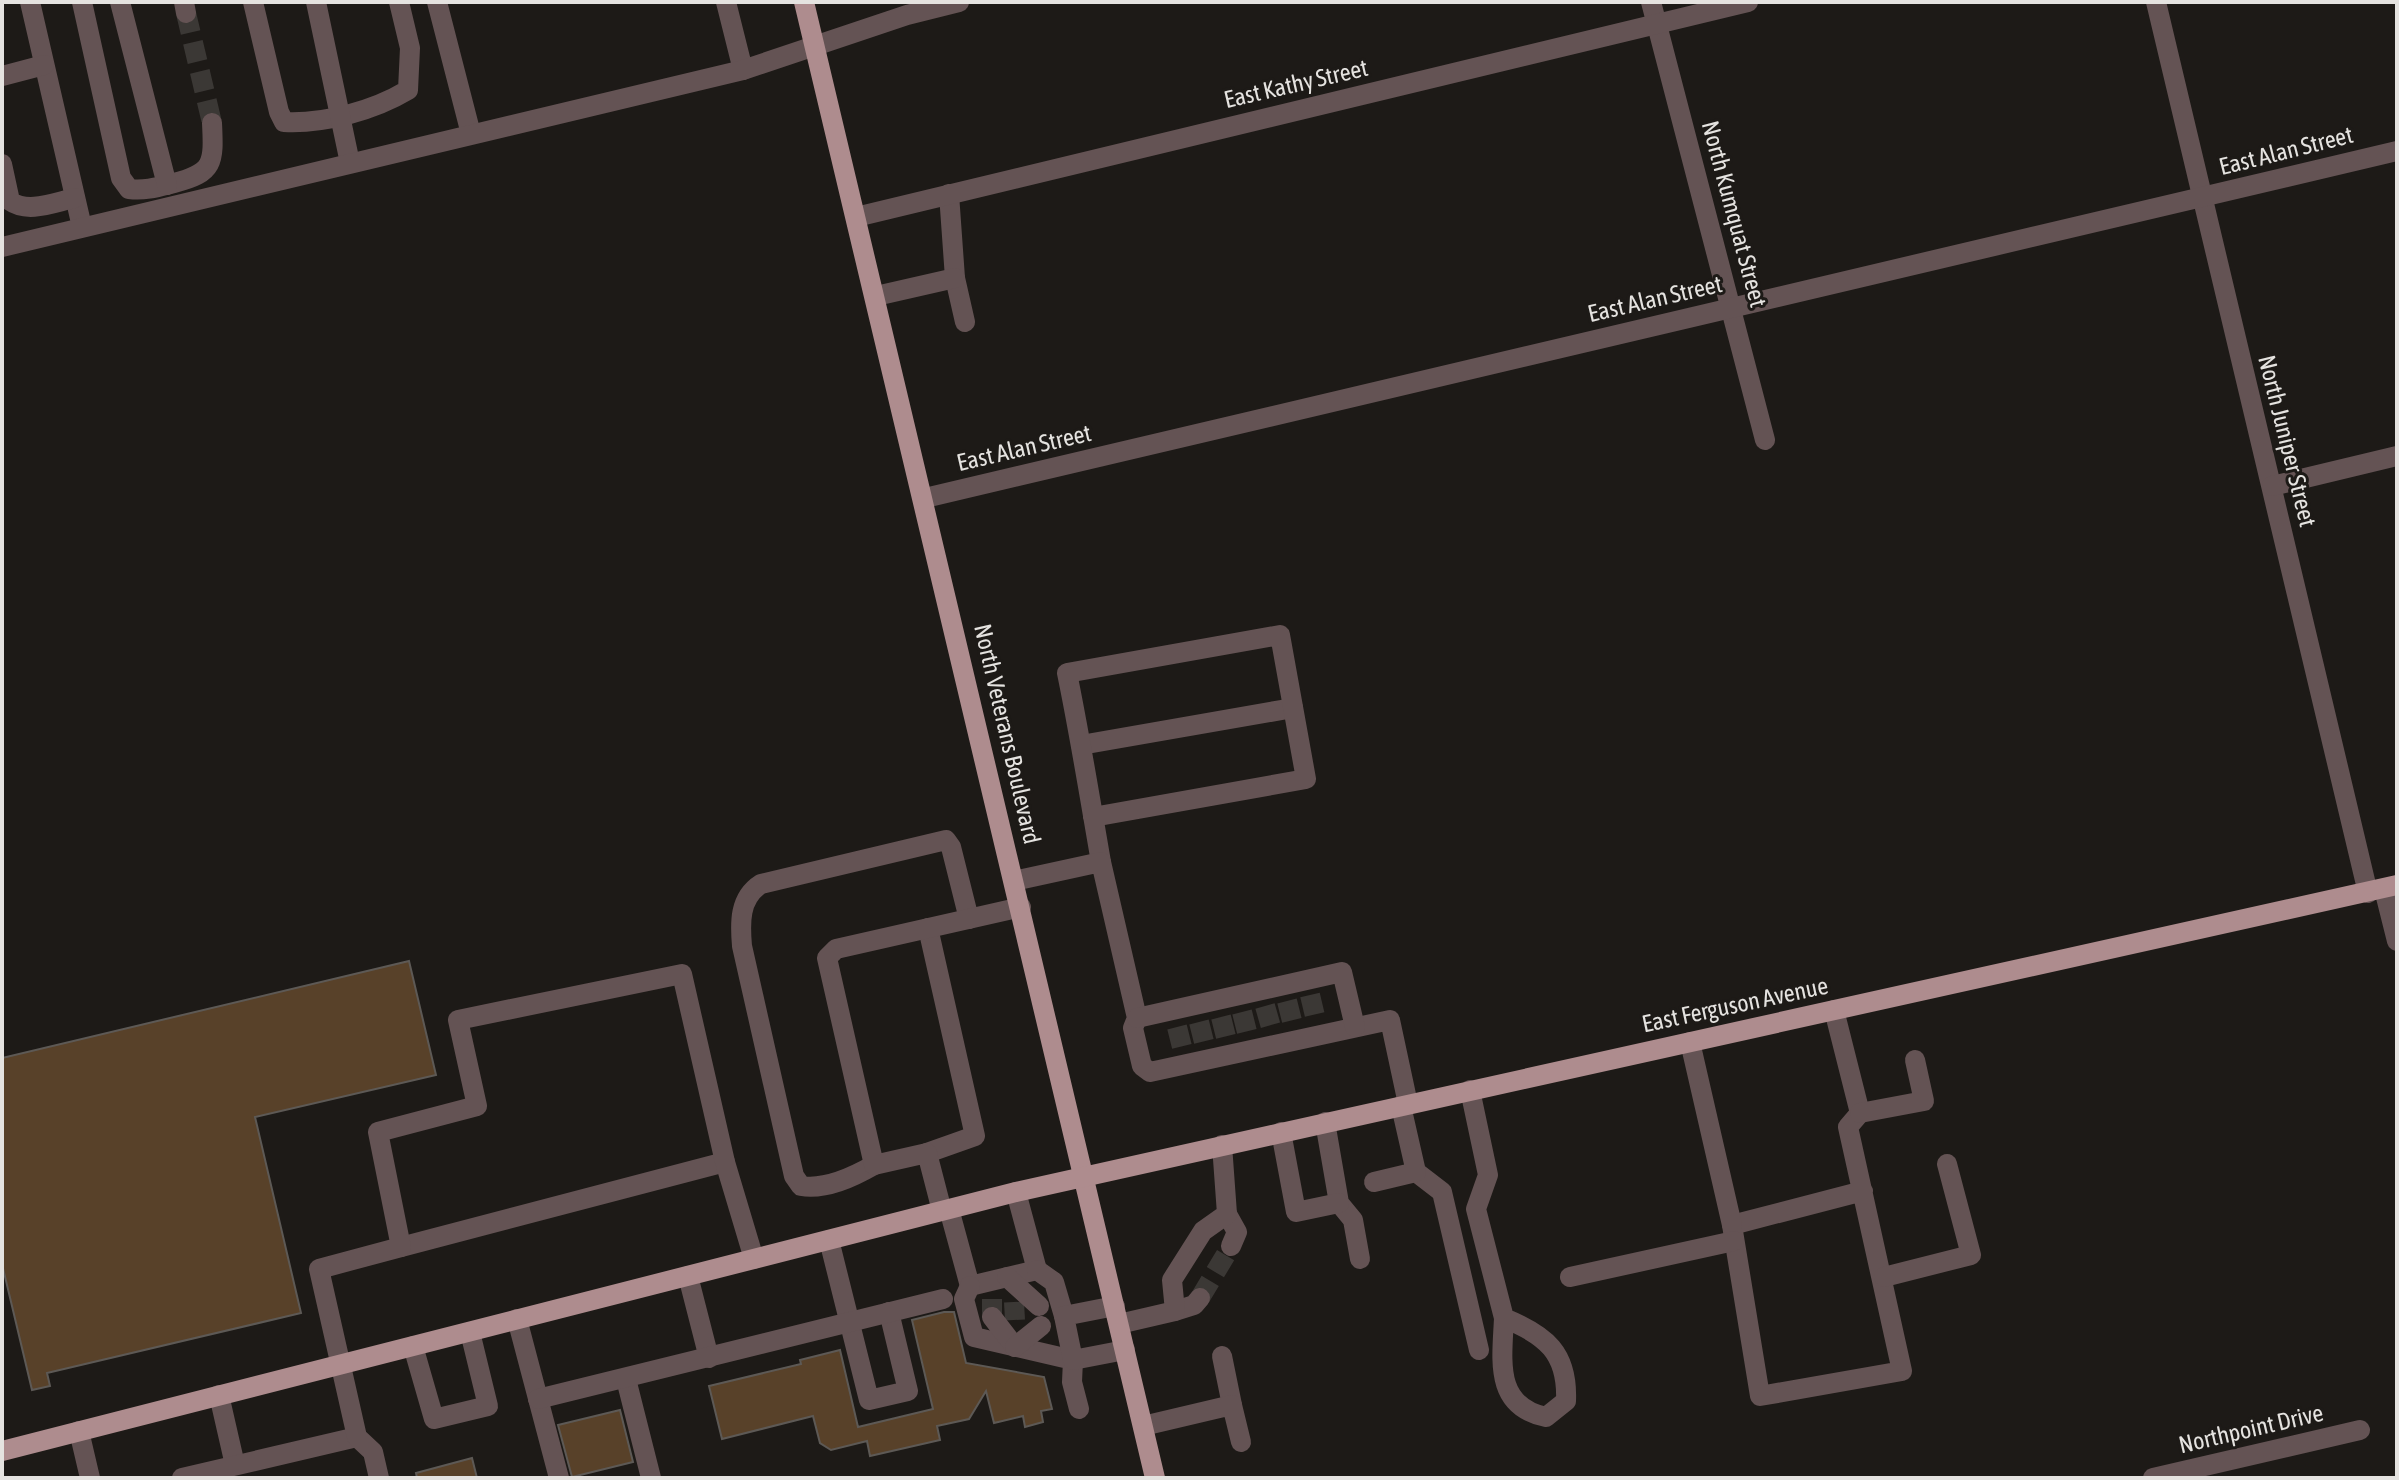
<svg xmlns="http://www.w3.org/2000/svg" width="2399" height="1480" font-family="'Asap Condensed',sans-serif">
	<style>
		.building { fill: #584129; stroke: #5d5955; stroke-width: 2 }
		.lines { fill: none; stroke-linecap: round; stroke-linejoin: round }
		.minor-tunnel { stroke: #3b3835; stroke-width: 20; stroke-dasharray: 20 10; stroke-linecap: butt }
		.minor { stroke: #645354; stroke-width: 20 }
		.major { stroke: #ae8c8e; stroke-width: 20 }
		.labels { text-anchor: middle; stroke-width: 6; stroke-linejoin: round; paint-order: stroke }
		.street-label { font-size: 24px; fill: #e5e3e0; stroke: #1d1a17 }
	</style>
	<rect width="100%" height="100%" fill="#1d1a17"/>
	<g class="building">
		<polygon points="409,961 436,1075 255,1117 301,1313 47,1373 50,1386 32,1390 2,1264 2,1058"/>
		<polygon points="944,1312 954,1312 966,1363 1044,1377 1052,1409 1041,1411 1043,1422 1025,1427 1023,1416 994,1423 986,1391 969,1419 937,1426 940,1440 870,1456 867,1441 831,1450 820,1443 813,1416 722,1439 709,1386 801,1364 800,1360 840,1350 858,1427 933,1409 912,1320"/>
		<polygon points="620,1410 633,1462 572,1477 558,1425"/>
		<polygon points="472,1458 477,1478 417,1478 416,1473"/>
	</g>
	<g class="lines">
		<g class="minor-tunnel">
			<polyline points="186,13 212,123"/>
			<polyline points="1310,995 1315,1016"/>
			<polyline points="1287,1001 1292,1021"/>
			<polyline points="1265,1006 1271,1027"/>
			<polyline points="1242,1012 1247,1032"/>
			<polyline points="1221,1017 1226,1037"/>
			<polyline points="1199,1022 1204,1042"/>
			<polyline points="1177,1027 1182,1047"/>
			<polyline points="1200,1298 1231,1246"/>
			<polyline points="992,1299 992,1317"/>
			<polyline points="1014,1302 1015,1320"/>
		</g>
		<g class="minor">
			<polyline points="30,2 82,227"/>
			<path d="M82 2 121 178 129 189C145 191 158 187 174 183 214 173 214 163 212 123"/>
			<polyline points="120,2 167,185"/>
			<polyline points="184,2 186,13"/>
			<path d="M253 2 279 112 284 122C324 124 373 111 408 90L410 48 399 2"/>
			<polyline points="316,2 350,163"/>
			<polyline points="437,2 471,134"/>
			<polyline points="726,2 743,70"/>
			<polyline points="1651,2 1765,440"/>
			<polyline points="2156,2 2368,893"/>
			<polyline points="2,76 44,65"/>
			<path d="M2 164 10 201C28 214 55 202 75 198"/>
			<polyline points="949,194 955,278 965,322"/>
			<polyline points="856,217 1748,2"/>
			<polyline points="2,247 743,70 907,15 959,2"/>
			<polyline points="876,296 955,278"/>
			<polyline points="2272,486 2397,456"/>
			<polyline points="925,498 2397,151"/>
			<polyline points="1081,745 1293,708"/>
			<path d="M1093 817 1306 779 1280 635 1067 673C1080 736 1090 799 1101 862"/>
			<polyline points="1014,881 1101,862 1137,1018 1133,1028 1142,1066 1150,1072 1390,1020 1408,1104"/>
			<polyline points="2384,889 2397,941"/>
			<polyline points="1834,1010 1860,1113 1848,1127 1902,1371 1760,1396 1732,1225 1863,1191"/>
			<polyline points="1137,1018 1342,972 1355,1027"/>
			<polyline points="1690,1042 1732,1225"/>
			<path d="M1470 1090 1488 1175 1476 1209 1504 1318C1546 1335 1568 1353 1566 1401L1546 1417C1494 1406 1502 1361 1504 1318"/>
			<polyline points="1860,1113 1924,1101 1915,1060"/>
			<polyline points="1325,1122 1339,1203 1353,1220 1360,1259"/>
			<polyline points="1281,1132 1296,1212 1339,1203"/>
			<polyline points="927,1153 975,1136 928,928"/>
			<path d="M874 1165C853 1177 826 1190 801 1186L794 1176 742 946C740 923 739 898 761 884L946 840 951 847 969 919"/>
			<polyline points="1416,1172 1442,1192 1479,1350"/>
			<polyline points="1374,1182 1416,1172 1401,1106"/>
			<polyline points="949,1209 970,1286 1037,1270 1016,1192"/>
			<polyline points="942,1211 927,1153 874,1165 827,958 836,949 1021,907"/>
			<polyline points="1227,1214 1237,1232 1231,1246"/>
			<polyline points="829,1240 869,1400 908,1391 889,1312"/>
			<polyline points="401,1247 725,1162"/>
			<polyline points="1037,1270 1054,1282 1064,1316"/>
			<polyline points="688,1276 709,1358"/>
			<polyline points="1007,1277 1039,1306"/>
			<polyline points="1570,1277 1734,1241"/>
			<polyline points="1884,1277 1971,1255 1947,1164"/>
			<polyline points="970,1286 964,1299 974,1337 1073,1360 1072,1382 1079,1409"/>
			<polyline points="1115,1306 1064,1316 1073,1360 1125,1350"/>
			<polyline points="1175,1311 1194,1305 1200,1298"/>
			<polyline points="992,1317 1015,1347"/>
			<polyline points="517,1319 559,1478"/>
			<polyline points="1119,1324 1175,1311 1172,1280 1203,1231 1227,1214 1222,1145"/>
			<polyline points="413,1346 434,1419 488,1406 470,1332"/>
			<polyline points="1015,1347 1041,1326"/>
			<polyline points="1222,1356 1232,1405"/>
			<polyline points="626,1379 651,1478"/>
			<polyline points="219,1395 235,1465"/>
			<polyline points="538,1399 943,1299"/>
			<polyline points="1143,1426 1232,1405 1241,1442"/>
			<polyline points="79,1431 90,1478"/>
			<polyline points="182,1478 357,1437"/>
			<polyline points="379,1478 373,1452 357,1437 319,1269 401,1247 378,1132 477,1106 458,1020 682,974 725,1162 754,1259"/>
			<polyline points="2153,1478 2360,1430"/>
		</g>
		<g class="major">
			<polyline points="804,2 1155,1478"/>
			<polyline points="2,1451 1016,1192 2397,885"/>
		</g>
	</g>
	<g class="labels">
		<g class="street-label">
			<text transform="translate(1296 84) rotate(-13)" y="8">East Kathy Street</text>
			<text transform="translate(2286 151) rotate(-14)" y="8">East Alan Street</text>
			<text transform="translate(1734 214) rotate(75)" y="8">North Kumquat Street</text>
			<text transform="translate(1655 299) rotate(-13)" y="8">East Alan Street</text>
			<text transform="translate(2287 441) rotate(76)" y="8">North Juniper Street</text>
			<text transform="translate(1024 448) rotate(-13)" y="8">East Alan Street</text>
			<text transform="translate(1007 734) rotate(77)" y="8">North Veterans Boulevard</text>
			<text transform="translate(1735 1005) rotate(-12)" y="8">East Ferguson Avenue</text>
			<text transform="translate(2251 1429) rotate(-13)" y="8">Northpoint Drive</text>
		</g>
	</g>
	<rect width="2399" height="1480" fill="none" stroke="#e5e3e0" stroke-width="8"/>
</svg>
